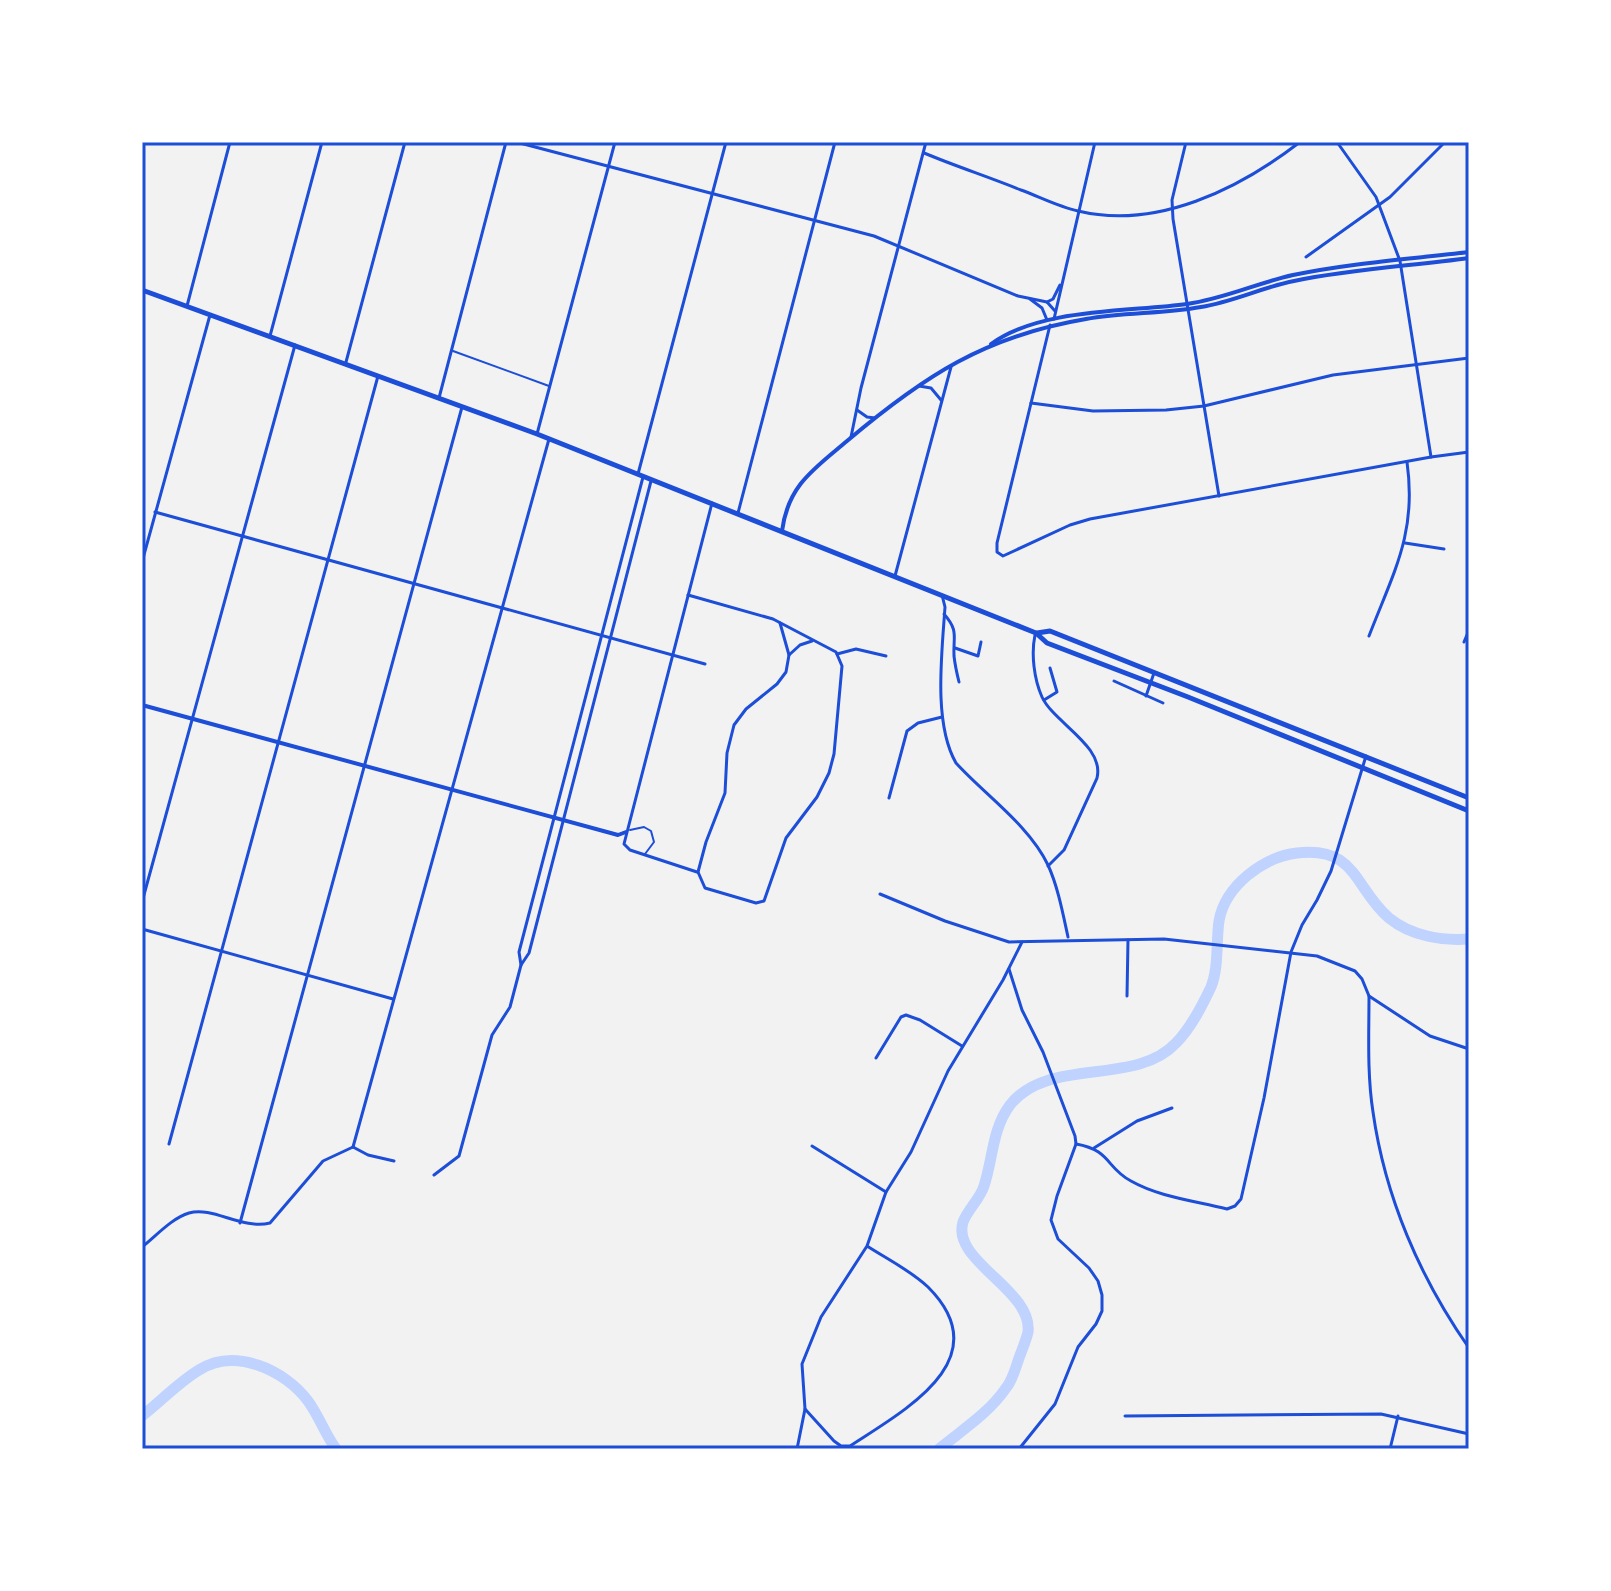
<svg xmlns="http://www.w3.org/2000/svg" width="1611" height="1591" font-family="Raleway,sans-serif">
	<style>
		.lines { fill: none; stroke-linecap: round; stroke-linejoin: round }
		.stream { stroke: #bfd3fe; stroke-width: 2 }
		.river { stroke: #bfd3fe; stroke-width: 11 }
		.service { stroke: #1d4ed8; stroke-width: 2 }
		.minor { stroke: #1d4ed8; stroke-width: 3 }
		.tertiary { stroke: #1d4ed8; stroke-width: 4 }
		.primary { stroke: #1d4ed8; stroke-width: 5 }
		.neatline { fill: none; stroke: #1d4ed8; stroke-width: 3 }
	</style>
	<rect width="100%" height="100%" fill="#f2f2f2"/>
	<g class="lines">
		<polyline class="stream" points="142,1173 144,1172"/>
		<g class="river">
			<path d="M142 1416C161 1401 179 1382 199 1370 235 1347 285 1370 308 1401 319 1416 325 1434 336 1449"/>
			<path d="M939 1449C962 1430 989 1413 1006 1388 1012 1381 1015 1370 1018 1361 1021 1352 1026 1341 1028 1332 1033 1290 951 1261 963 1222 968 1209 980 1199 984 1186 993 1159 992 1129 1010 1105 1048 1056 1135 1087 1176 1043 1191 1028 1202 1006 1211 987 1219 967 1216 941 1219 921 1225 886 1263 857 1297 853 1357 846 1354 888 1389 918 1411 936 1442 941 1469 939"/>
		</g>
		<g class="service">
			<polyline points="453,351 549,386"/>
			<polyline points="630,830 644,827 651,831 654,842 645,854"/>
		</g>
		<g class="minor">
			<polyline points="516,142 874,236 1018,296 1047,302 1055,311"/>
			<polyline points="1186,142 1172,200 1173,219 1219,496"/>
			<polyline points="1337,142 1376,197 1400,261 1431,457"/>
			<path d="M924 153C955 166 989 177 1021 190 1040 197 1059 207 1078 211 1157 230 1239 189 1300 142"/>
			<polyline points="1306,257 1390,197 1445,142"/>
			<polyline points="1030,299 1042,308 1047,320"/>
			<polyline points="1047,302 1053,299 1060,285"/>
			<polyline points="187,306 230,142"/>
			<polyline points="1054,319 1095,142"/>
			<polyline points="1050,325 997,543 997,552 1003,556 1070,525 1090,519 1431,457 1469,452"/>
			<polyline points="270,336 322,142"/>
			<polyline points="346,362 405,142"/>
			<polyline points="919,386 931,388 941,400"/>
			<polyline points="439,398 506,142"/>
			<polyline points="1031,403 1093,411 1166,410 1204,406 1333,375 1469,358"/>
			<polyline points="857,410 867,417 875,418"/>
			<polyline points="537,434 615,142"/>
			<polyline points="851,437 861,388 926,142"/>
			<polyline points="638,474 726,142"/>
			<polyline points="155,512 705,664"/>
			<polyline points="738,513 835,142"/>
			<polyline points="1405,543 1444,549"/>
			<polyline points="142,562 210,315"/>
			<polyline points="895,576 951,367"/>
			<polyline points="688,595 773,619 836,652 842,666 834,754 829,773 817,797 786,838 764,901 756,903 705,888 698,872"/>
			<path d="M942 595 945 607C942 653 933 723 956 763 985 795 1029 825 1048 865 1058 887 1063 914 1068 937"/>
			<path d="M944 614C959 631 953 636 954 656 955 665 957 674 959 682"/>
			<path d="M1035 635C1031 654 1034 679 1042 697 1054 723 1105 746 1097 778L1064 850 1048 866"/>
			<path d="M1369 636C1394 571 1417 533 1407 462"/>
			<polyline points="1464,642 1469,630"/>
			<polyline points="955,648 978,656 981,642"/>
			<polyline points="837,654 856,649 886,656"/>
			<polyline points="789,655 800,645 812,641"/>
			<polyline points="1114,681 1163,703"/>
			<polyline points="1146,696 1154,673"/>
			<polyline points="1044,700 1057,692 1050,668"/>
			<polyline points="889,798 907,731 918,723 942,717"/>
			<polyline points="697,872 630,850 624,844 712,503"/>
			<polyline points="698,872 706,842 725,793 727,753 734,725 746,709 777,684 786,672 789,655 780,623"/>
			<path d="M880 894 945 921 1009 942 1164 939 1317 956 1355 971 1362 979 1369 996C1369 1034 1367 1074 1373 1112 1385 1197 1420 1278 1469 1348"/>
			<polyline points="142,902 295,345"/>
			<polyline points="142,929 393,999"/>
			<polyline points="521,965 519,952 643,477"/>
			<polyline points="1009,969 1022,1010 1043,1052 1075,1136 1076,1144 1057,1196 1051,1220 1058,1239 1089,1268 1098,1281 1102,1295 1102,1311 1096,1324 1078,1347 1055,1404 1019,1449"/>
			<polyline points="1127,996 1128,940"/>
			<polyline points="1369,996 1430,1036 1469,1049"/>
			<polyline points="876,1058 901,1017 906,1015 920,1020 962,1046"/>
			<polyline points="169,1144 378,376"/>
			<path d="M1076 1144C1111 1150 1106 1168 1131 1181 1159 1197 1196 1201 1227 1209L1235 1206 1241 1199 1264 1098 1291 952 1302 925 1317 900 1331 871 1366 756"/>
			<polyline points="812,1146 886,1192"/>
			<polyline points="353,1147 549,439"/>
			<polyline points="353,1147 368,1155 394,1161"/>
			<polyline points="1094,1148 1137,1121 1172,1108"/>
			<polyline points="434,1175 459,1156 492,1035 510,1007 521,965 529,953 651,481"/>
			<polyline points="240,1223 462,407"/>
			<path d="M867 1246C887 1259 910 1270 928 1287 1000 1359 905 1410 850 1446H841L834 1441 805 1409 802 1364 821 1317 867 1246 886 1192 911 1152 948 1071 1003 980 1022 942"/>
			<path d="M142 1247C156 1236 172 1218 189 1213 213 1206 242 1230 270 1223L323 1161 353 1147"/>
			<polyline points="1125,1416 1381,1414 1469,1434"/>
			<polyline points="797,1449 805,1409"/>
			<polyline points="1390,1449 1398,1416"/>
		</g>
		<g class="tertiary">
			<path d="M991 344C1040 308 1129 312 1187 304 1224 299 1257 283 1293 275 1350 263 1411 259 1469 252"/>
			<path d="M782 531C788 485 814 469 847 441 924 376 985 336 1086 319 1124 312 1163 314 1201 307 1233 302 1263 287 1294 281 1351 269 1411 266 1469 258"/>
			<polyline points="142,705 618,835 626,832"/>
		</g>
		<g class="primary">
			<polyline points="142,290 537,434 1036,633 1047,643 1188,697 1469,811"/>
			<polyline points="1037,633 1050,631 1469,798"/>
		</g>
	</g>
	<rect width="1611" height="1591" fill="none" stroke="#ffffff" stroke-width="288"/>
	<rect x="144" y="144" width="1323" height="1303" class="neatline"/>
</svg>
